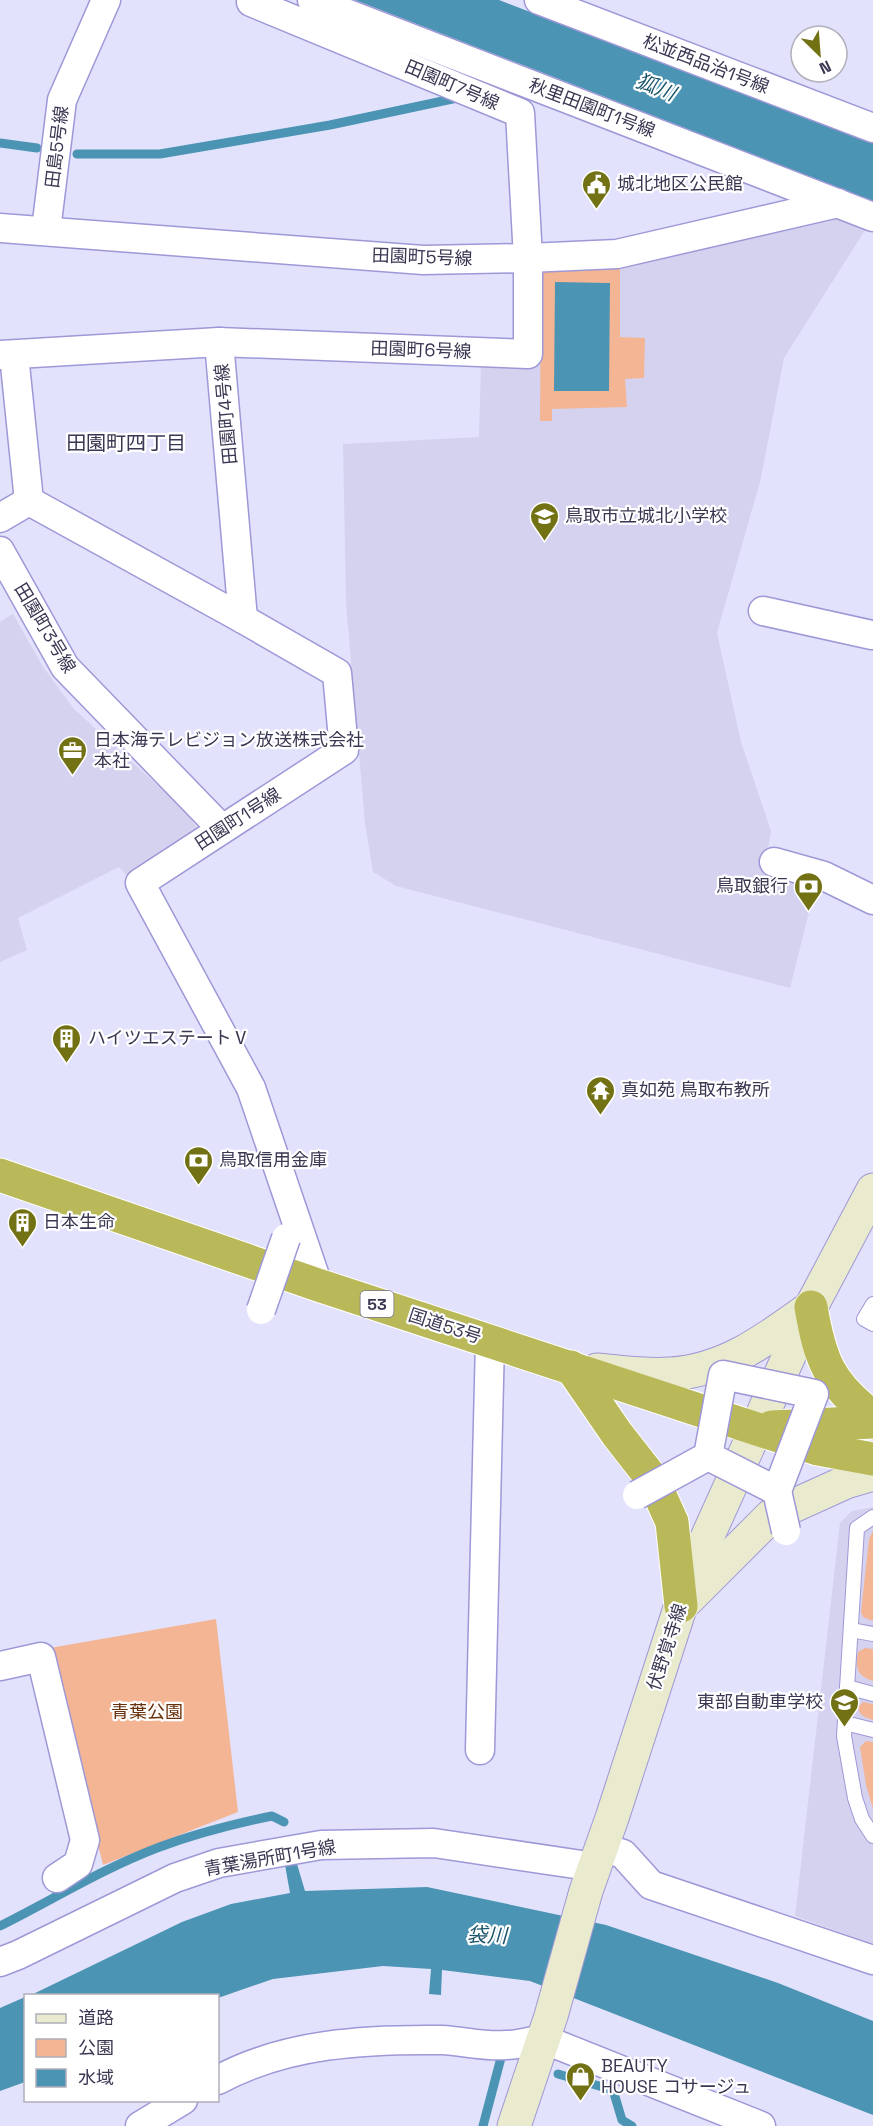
<svg xmlns="http://www.w3.org/2000/svg" width="873" height="2126" font-family="'Space Grotesk','Noto Sans JP',sans-serif">
	<style>
		.built { fill: #d4d2ef }
		.green { fill: #f4b595 }
		.water { fill: #4c94b3 }
		.lines { fill: none; stroke-linecap: round; stroke-linejoin: round }
		.stream { stroke: #4c94b3; stroke-width: 9 }
		.lane-casing { stroke: #9e98d7; stroke-width: 16 }
		.street-casing { stroke: #9e98d7; stroke-width: 31 }
		.secondary-casing { stroke: #9e98d7; stroke-width: 35 }
		.highway-casing { stroke: #fff; stroke-width: 35 }
		.lane { stroke: #fff; stroke-width: 14 }
		.street { stroke: #fff; stroke-width: 28 }
		.secondary { stroke: #eaeace; stroke-width: 33 }
		.highway { stroke: #bab95a; stroke-width: 33 }
		.street-bridge-casing { stroke: #9e98d7; stroke-width: 31; stroke-linecap: butt }
		.street-bridge { stroke: #fff; stroke-width: 28 }
		.labels { text-anchor: middle; stroke-width: 4.5; stroke-linejoin: round; paint-order: stroke }
		.shield { fill: #fff; stroke: #757386; stroke-width: 1.5 }
		.shield-label { font-size: 16px; font-weight: bold; fill: #3a3752 }
		.street-label { font-size: 18px; fill: #3a3752; stroke: #fff }
		.poi-label { font-size: 18px; fill: #3a3752; stroke: #fff; text-anchor: start }
		.park-label { font-size: 18px; fill: #672f0a; stroke: #fff }
		.water-label { font-size: 20px; font-style: italic; fill: #1a546b; stroke: #fff }
		.neighbourhood-label { font-size: 20px; fill: #3a3752; stroke: #fff }
	</style>
	<rect width="100%" height="100%" fill="#e3e2fd"/>
	<g class="built">
		<polygon points="830,214 867,227 784,358 761,478 717,633 741,742 771,831 765,867 815,888 790,988 396,886 373,872 365,823 346,603 343,444 479,437 481,362 534,363 538,267"/>
		<polygon points="13,614 43,667 74,709 181,807 199,830 129,878 119,867 18,918 27,950 0,962 0,622"/>
		<polygon points="873,1507 873,1944 795,1916 840,1523 852,1511"/>
	</g>
	<g class="green">
		<polygon points="541,269 620,269 620,337 645,338 644,378 625,379 627,407 552,409 552,421 540,421"/>
		<polygon points="873,1531 873,1621 863,1617 861,1612 869,1539"/>
		<polygon points="216,1619 238,1812 103,1865 50,1648"/>
		<path d="M865 1648 873 1649V1681C857 1676 855 1668 858 1652Z"/>
		<path d="M863 1702 873 1704V1720C865 1717 859 1716 858 1707Z"/>
		<polygon points="866,1741 873,1742 873,1809 866,1785 860,1747"/>
	</g>
	<g class="water">
		<polygon points="355,0 499,0 873,143 873,201"/>
		<polygon points="555,282 610,283 609,391 554,391"/>
		<polygon points="297,1864 305,1891 427,1887 606,1925 778,1983 873,2021 873,2115 530,1981 442,1970 441,1995 429,1994 431,1969 383,1966 273,1979 218,1998 218,1996 29,1996 182,1922 231,1904 290,1893 285,1865"/>
		<polygon points="25,1997 25,2082 0,2091 0,2008"/>
	</g>
	<g class="lines">
		<g class="stream">
			<polyline points="0,143 37,148"/>
			<polyline points="77,154 160,154 330,125 457,98"/>
			<path d="M0 1926C52 1900 102 1869 157 1848 194 1834 233 1824 272 1816L284 1822"/>
			<polyline points="558,2074 613,2090 622,2120 632,2126"/>
			<polyline points="483,2126 502,2054"/>
		</g>
		<defs>
			<g id="lane">
				<polyline points="873,1304 864,1319 873,1324"/>
				<polyline points="873,1517 857,1528 844,1736 855,1798 862,1819 873,1836"/>
				<polyline points="851,1630 873,1634"/>
				<polyline points="847,1687 873,1694"/>
				<polyline points="845,1723 873,1730"/>
			</g>
			<g id="street">
				<polyline points="312,0 873,217"/>
				<polyline points="539,0 873,128"/>
				<polyline points="0,228 423,260 528,258 617,254 838,203"/>
				<polyline points="46,230 62,100 106,0"/>
				<polyline points="219,342 528,354 528,258 520,113 251,2 252,0"/>
				<polyline points="0,355 219,342 243,619"/>
				<polyline points="14,355 29,501 243,619 337,673 344,750 140,883 251,1088 318,1285"/>
				<polyline points="0,518 29,501"/>
				<polyline points="0,551 65,667 222,829"/>
				<polyline points="763,611 872,635"/>
				<polyline points="774,862 824,876 873,900"/>
				<polyline points="0,1666 41,1657 85,1840 78,1864 57,1878"/>
				<polyline points="480,1750 490,1341"/>
				<polyline points="602,1847 623,1854 651,1885 873,1960"/>
				<polyline points="0,1962 18,1955 175,1878 219,1863 321,1845 434,1843 595,1867"/>
				<path d="M218 2080C286 2043 366 2039 442 2040 463 2041 485 2047 506 2045 519 2045 531 2041 543 2039L761 2126"/>
				<polyline points="140,2126 183,2100"/>
			</g>
			<g id="secondary">
				<path d="M597 1370C621 1372 646 1376 670 1374 725 1371 767 1339 810 1308"/>
				<polyline points="687,1600 771,1516 846,1482 873,1474"/>
				<polyline points="514,2126 551,2016 586,1891 612,1818 692,1571 811,1307 873,1190"/>
			</g>
			<g id="highway">
				<polyline points="0,1175 318,1285 818,1449 873,1459"/>
				<path d="M811 1307C820 1360 829 1384 873 1417"/>
				<polyline points="571,1367 617,1434 653,1480 672,1522 681,1606"/>
				<polyline points="772,1427 873,1422"/>
			</g>
		</defs>
		<use href="#lane" class="lane-casing"/>
		<use href="#street" class="street-casing"/>
		<use href="#secondary" class="secondary-casing"/>
		<use href="#highway" class="highway-casing"/>
		<use href="#lane" class="lane"/>
		<use href="#street" class="street"/>
		<use href="#secondary" class="secondary"/>
		<use href="#highway" class="highway"/>
		<defs>
			<g id="street-bridge">
				<polyline points="261,1310 286,1238"/>
				<polygon points="723,1375 814,1394 777,1491 708,1456"/>
				<polyline points="777,1491 786,1531"/>
				<polyline points="637,1495 708,1456"/>
			</g>
		</defs>
		<use href="#street-bridge" class="street-bridge-casing"/>
		<use href="#street-bridge" class="street-bridge"/>
	</g>
	<defs>
		<symbol id="civic-pin" viewBox="-11 -11 22 30"><path d="M0 17L-7.5 6A9.5 9.5 0 1 1 7.5 6Z" fill="#727114" stroke="#fff"/><path d="M-.6-6.5H3V-4.5H.6V-3L4-1V1h2V6H-6V1h2V-1L-.6-3ZM-1.2 2.5V6h2.4V2.5Z" fill="#fff"/></symbol>
		<symbol id="school-pin" viewBox="-11 -11 22 30"><path d="M0 17L-7.5 6A9.5 9.5 0 1 1 7.5 6Z" fill="#727114" stroke="#fff"/><path d="M0-5L7-2L0 1L-7-2ZM-4 1L0 2.5L4 1V4Q0 6-4 4Z" fill="#fff"/></symbol>
		<symbol id="office-pin" viewBox="-11 -11 22 30"><path d="M0 17L-7.5 6A9.5 9.5 0 1 1 7.5 6Z" fill="#727114" stroke="#fff"/><path d="M-6-3h4V-5.5h4V-3h4V5H-6ZM-1-4.5V-3h2v-1.5ZM-6 0V1H6V0Z" fill="#fff"/></symbol>
		<symbol id="bank-pin" viewBox="-11 -11 22 30"><path d="M0 17L-7.5 6A9.5 9.5 0 1 1 7.5 6Z" fill="#727114" stroke="#fff"/><path d="M-6-4H6V4H-6ZM0-2.3a2.3 2.3 0 1 0 0 4.6a2.3 2.3 0 1 0 0-4.6Z" fill="#fff"/></symbol>
		<symbol id="building-pin" viewBox="-11 -11 22 30"><path d="M0 17L-7.5 6A9.5 9.5 0 1 1 7.5 6Z" fill="#727114" stroke="#fff"/><path d="M-4-6H4V6H1V3H-1V6H-4ZM-2.5-4.3h1.7v1.8h-1.7ZM.8-4.3h1.7v1.8H.8ZM-2.5-1h1.7V.8h-1.7ZM.8-1h1.7V.8H.8Z" fill="#fff"/></symbol>
		<symbol id="temple-pin" viewBox="-11 -11 22 30"><path d="M0 17L-7.5 6A9.5 9.5 0 1 1 7.5 6Z" fill="#727114" stroke="#fff"/><path d="M0-6L5-2H3V0L6.5 2.5H4V6H1.5V3h-3V6H-4V2.5H-6.5L-3 0V-2H-5Z" fill="#fff"/></symbol>
		<symbol id="shop-pin" viewBox="-11 -11 22 30"><path d="M0 17L-7.5 6A9.5 9.5 0 1 1 7.5 6Z" fill="#727114" stroke="#fff"/><path d="M-5-2.5h2.3a2.7 3.5 0 0 1 5.4 0H5L5.5 6h-11ZM-1.5-2.5h3a1.5 2.3 0 0 0-3 0Z" fill="#fff"/></symbol>
	</defs>
	<g fill-rule="evenodd">
		<use href="#civic-pin" x="580" y="168" width="33" height="45"/>
		<use href="#school-pin" x="528" y="500" width="33" height="45"/>
		<use href="#office-pin" x="56" y="734" width="33" height="45"/>
		<use href="#bank-pin" x="792" y="870" width="33" height="45"/>
		<use href="#building-pin" x="50" y="1022" width="33" height="45"/>
		<use href="#temple-pin" x="584" y="1074" width="33" height="45"/>
		<use href="#bank-pin" x="182" y="1144" width="33" height="45"/>
		<use href="#building-pin" x="6" y="1206" width="33" height="45"/>
		<use href="#school-pin" x="828" y="1686" width="33" height="45"/>
		<use href="#shop-pin" x="564" y="2060" width="33" height="45"/>
	</g>
	<g class="labels">
		<rect class="shield" x="360.5" y="1291" width="33" height="26" rx="4.5"/>
		<g class="shield-label">
			<text x="377" y="1310">53</text>
		</g>
		<g class="street-label">
			<text transform="translate(706 64) rotate(21)" y="6">松並西品治1号線</text>
			<text transform="translate(452 85) rotate(23)" y="6">田園町7号線</text>
			<text transform="translate(592 108) rotate(21)" y="6">秋里田園町1号線</text>
			<text transform="translate(57 147) rotate(-83)" y="6">田島5号線</text>
			<text transform="translate(422 257) rotate(2)" y="6">田園町5号線</text>
			<text transform="translate(421 350) rotate(2)" y="6">田園町6号線</text>
			<text transform="translate(226 414) rotate(-95)" y="6">田園町4号線</text>
			<text transform="translate(45 628) rotate(59)" y="6">田園町3号線</text>
			<text transform="translate(238 819) rotate(-33)" y="6">田園町1号線</text>
			<text transform="translate(445 1326) rotate(18)" y="6">国道53号</text>
			<text transform="translate(667 1647) rotate(-72)" y="6">伏野覚寺線</text>
			<text transform="translate(270 1858) rotate(-10)" y="6">青葉湯所町1号線</text>
		</g>
		<g class="poi-label">
			<text x="617" y="190">城北地区公民館</text>
			<text x="565" y="522">鳥取市立城北小学校</text>
			<text x="94" y="746">日本海テレビジョン放送株式会社<tspan x="94" dy="21">本社</tspan></text>
			<text x="788" y="892" text-anchor="end">鳥取銀行</text>
			<text x="88" y="1044">ハイツエステートⅤ</text>
			<text x="621" y="1096">真如苑 鳥取布教所</text>
			<text x="219" y="1166">鳥取信用金庫</text>
			<text x="43" y="1228">日本生命</text>
			<text x="823" y="1708" text-anchor="end">東部自動車学校</text>
			<text x="601" y="2072">BEAUTY<tspan x="601" dy="21">HOUSE コサージュ</tspan></text>
		</g>
		<g class="park-label">
			<text x="147" y="1718">青葉公園</text>
		</g>
		<g class="water-label">
			<text transform="translate(656 87) rotate(22)" y="7">狐川</text>
			<text transform="translate(487 1935) rotate(2)" y="7">袋川</text>
		</g>
		<g class="neighbourhood-label">
			<text x="126" y="450">田園町四丁目</text>
		</g>
	</g>
	<rect x="24" y="1994" width="195" height="108" fill="#ffffff" stroke="#b0afba" stroke-width="1.5"/>
	<rect x="36" y="2014" width="30" height="9" fill="#eaeace" stroke="#b0afba" stroke-width="1.5"/>
	<text x="78" y="2024" font-size="18" fill="#3a3752">道路</text>
	<rect x="36" y="2039" width="30" height="18" fill="#f4b595" stroke="#b0afba" stroke-width="1.5"/>
	<text x="78" y="2054" font-size="18" fill="#3a3752">公園</text>
	<rect x="36" y="2069" width="30" height="18" fill="#4c94b3" stroke="#b0afba" stroke-width="1.5"/>
	<text x="78" y="2084" font-size="18" fill="#3a3752">水域</text>
	<g transform="translate(819 54) rotate(155)"><circle r="28" fill="#ffffff" stroke="#b0afba" stroke-width="1.5"/>
	<path d="M0-4.5L10 22L0 15L-10 22Z" fill="#727114"/>
	<text y="-9" font-size="16" font-weight="bold" text-anchor="middle" fill="#3a3752">N</text>
	</g>
</svg>
